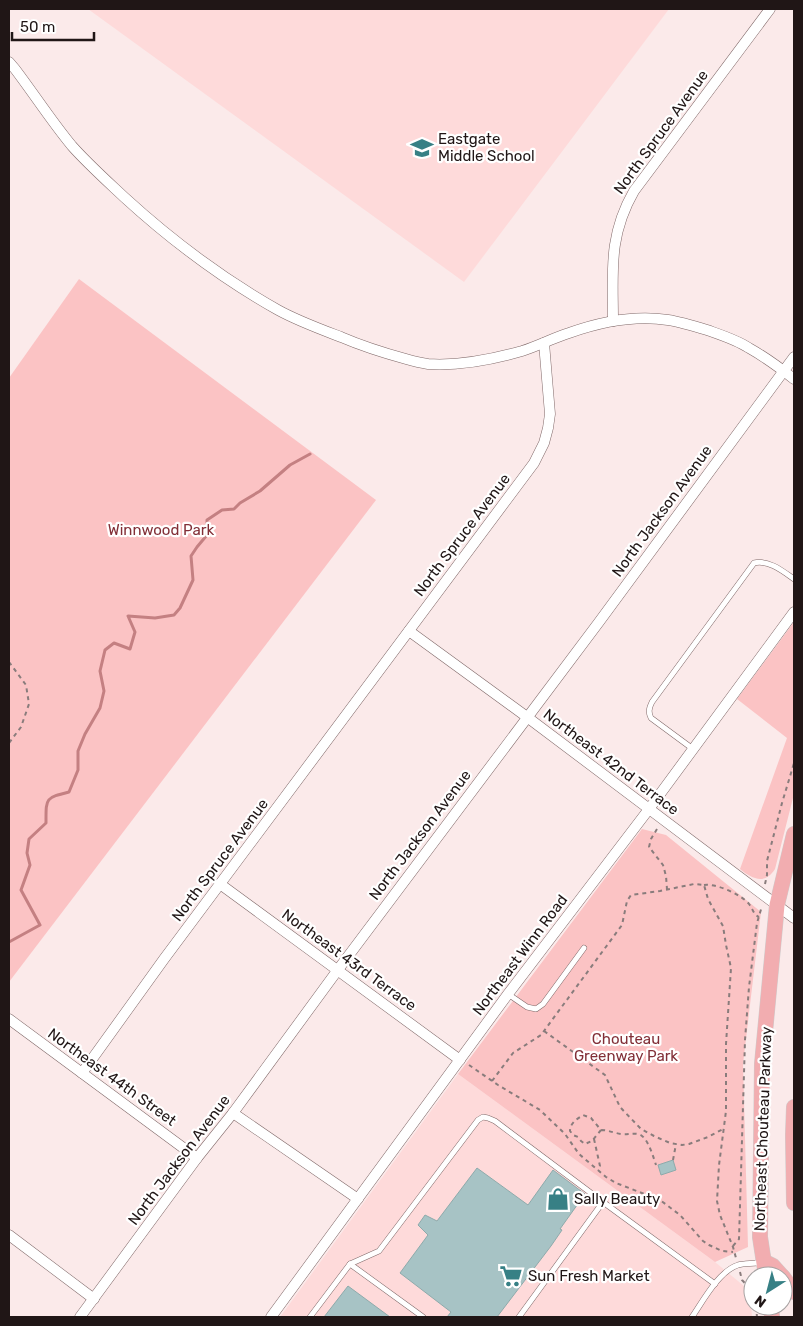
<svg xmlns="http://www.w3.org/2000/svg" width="803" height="1326" font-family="Rubik,sans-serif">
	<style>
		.built { fill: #fedada }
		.green { fill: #fbc3c4 }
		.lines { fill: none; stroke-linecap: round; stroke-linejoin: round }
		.stream { stroke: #c48082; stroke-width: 3 }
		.building { fill: #a7c3c5; stroke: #8eaaab }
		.service-casing { stroke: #806969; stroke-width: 6 }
		.minor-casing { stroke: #806969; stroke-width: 11 }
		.primary-casing { stroke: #cecccc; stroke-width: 16 }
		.path { stroke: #897c7c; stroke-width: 2; stroke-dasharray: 4 4; stroke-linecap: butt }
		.service { stroke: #fff; stroke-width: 5 }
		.minor { stroke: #fff; stroke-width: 10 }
		.primary { stroke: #f2adb0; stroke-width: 15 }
		.labels { text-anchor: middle; stroke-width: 4.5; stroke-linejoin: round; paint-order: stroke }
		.street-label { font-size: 15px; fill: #201616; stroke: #fff }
		.poi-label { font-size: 15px; fill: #201616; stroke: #fff; text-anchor: start }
		.park-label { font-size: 15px; fill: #822f37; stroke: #fff }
	</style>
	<rect width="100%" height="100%" fill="#fbeaea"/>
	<g class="built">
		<polygon points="88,9 669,9 464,282"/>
		<polygon points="458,1074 715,1262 750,1291 752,1317 280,1317"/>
	</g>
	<g class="green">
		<polygon points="79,279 376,500 9,982 9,378"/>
		<path d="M794 622V794L775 869C765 885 752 879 740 869L787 738 737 699Z"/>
		<polygon points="642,829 666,835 761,912 743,1064 748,1247 715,1262 458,1074"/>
	</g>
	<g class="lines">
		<path class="stream" d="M9 942 40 925 21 890 30 865 27 853 29 839 46 823C46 798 45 798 69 792L78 770V751L85 734 100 708 104 691 100 671 105 650 114 643 130 649 135 632 128 616 155 618 174 615 180 608 193 580 191 556 197 547 207 535V520L222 510 234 509 240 503 260 491 290 465 310 454"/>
	</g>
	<g class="building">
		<polygon points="673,1160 676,1170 661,1175 658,1165"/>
		<polygon points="477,1168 528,1205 553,1170 585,1194 560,1229 562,1230 551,1246 497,1317 447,1317 451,1312 400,1273 428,1235 418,1225 425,1215 437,1221"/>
		<polygon points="348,1286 390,1317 324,1317"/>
	</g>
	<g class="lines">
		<defs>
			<g id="service">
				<path d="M693 749 651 718C648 712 649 708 652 702L754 563C768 559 784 572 794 579"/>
				<polyline points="508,994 527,1007 536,1009 543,1004 584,948"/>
				<polyline points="350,1264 423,1317"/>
				<polyline points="310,1317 350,1264 379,1251 478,1120 483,1117 488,1118 495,1121 603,1202 715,1284"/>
				<polyline points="519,1317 603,1202"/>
				<path d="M692 1317C703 1301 719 1271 738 1265 745 1263 754 1264 762 1262"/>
			</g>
			<g id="minor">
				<path d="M9 62 15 69C34 94 52 122 72 146 88 164 107 181 124 197 171 240 223 279 278 310 298 321 320 329 341 337 362 346 384 353 406 359 413 361 421 363 428 364 458 366 494 359 522 351 538 346 553 338 569 333 600 322 636 315 668 320 681 322 694 326 707 330 721 335 737 340 749 348 765 357 780 368 794 379"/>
				<path d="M613 321C613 272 608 236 634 191L770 9"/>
				<polyline points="409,631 527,717 794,918"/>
				<polyline points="220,884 460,1060"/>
				<polyline points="9,1019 197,1158"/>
				<polyline points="82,1073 164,959 534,463 544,443 548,428 550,414 544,343"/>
				<polyline points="233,1113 358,1199"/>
				<polyline points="9,1235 94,1299"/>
				<polyline points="80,1317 197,1158 233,1113 337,971 599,622 794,357"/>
				<polyline points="271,1317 508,994 649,809 794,612"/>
			</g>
			<g id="primary">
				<polyline points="794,1107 793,1135 794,1203"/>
				<polyline points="765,1262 773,1266 782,1276"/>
				<polyline points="766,1276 760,1237 762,1064 777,905 794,834"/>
				<polyline points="783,1277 794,1292"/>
				<polyline points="771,1306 772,1317"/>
			</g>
		</defs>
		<use href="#service" class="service-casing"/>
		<use href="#minor" class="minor-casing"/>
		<use href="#primary" class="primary-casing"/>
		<g class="path">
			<polyline points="9,662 26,685 29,704 21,727 9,743"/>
			<polyline points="657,829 651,839 649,847 663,865 666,876 667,889"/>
			<polyline points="765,884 767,875 767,861 782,803 794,763"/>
			<path d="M704 885C716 883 742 895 749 904 753 909 753 914 759 917"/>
			<polyline points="544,1031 605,1075 620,1107 641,1129 654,1136 670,1143 682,1145 689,1144 708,1137 723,1129"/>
			<polyline points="469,1065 498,1085 540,1110 565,1134 579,1154 606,1177 616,1183 660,1200 680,1215 703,1241 709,1245 722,1251 733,1252"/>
			<polyline points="492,1081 513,1053 541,1035 622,925 627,901 631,895 660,891 694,884 704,885 708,899 723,926 726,945 731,968 726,1044 726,1111 719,1165 717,1201 720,1215 733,1247 736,1258"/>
			<path d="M601 1130 592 1141 585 1144 581 1141 578 1137 573 1135 570 1131C570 1123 577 1119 583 1115L591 1118 601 1130C608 1130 614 1133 621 1134 627 1135 632 1133 638 1134 647 1135 653 1156 656 1165"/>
			<polyline points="594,1139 600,1166 598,1170"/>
			<polyline points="673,1160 676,1144"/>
			<polyline points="733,1246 739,1239 745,1040 749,987 757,923 762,906"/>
			<polyline points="740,1272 742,1280 753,1292"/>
			<polyline points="756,1306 757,1317"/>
		</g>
		<use href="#service" class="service"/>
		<use href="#minor" class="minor"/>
		<use href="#primary" class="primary"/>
	</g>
	<defs>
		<symbol id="school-bare" viewBox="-9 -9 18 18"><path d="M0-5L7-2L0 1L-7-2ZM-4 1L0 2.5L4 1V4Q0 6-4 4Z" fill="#378085" stroke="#fff" stroke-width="2.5" paint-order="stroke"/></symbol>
		<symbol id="shop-bare" viewBox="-9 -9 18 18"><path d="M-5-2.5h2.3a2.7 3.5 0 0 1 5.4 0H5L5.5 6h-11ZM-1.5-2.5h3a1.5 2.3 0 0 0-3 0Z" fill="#378085" stroke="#fff" stroke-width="2.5" paint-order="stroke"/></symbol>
		<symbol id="supermarket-bare" viewBox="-9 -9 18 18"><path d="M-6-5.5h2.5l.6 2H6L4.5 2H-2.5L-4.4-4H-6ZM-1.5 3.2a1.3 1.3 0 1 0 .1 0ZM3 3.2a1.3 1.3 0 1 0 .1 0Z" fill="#378085" stroke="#fff" stroke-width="2.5" paint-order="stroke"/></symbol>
	</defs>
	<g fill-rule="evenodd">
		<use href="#school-bare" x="406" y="132" width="32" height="32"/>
		<use href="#shop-bare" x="542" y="1183" width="32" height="32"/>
		<use href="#supermarket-bare" x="495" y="1260" width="32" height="32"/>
	</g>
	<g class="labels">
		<g class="street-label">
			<text transform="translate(661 132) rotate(-54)" y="5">North Spruce Avenue</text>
			<text transform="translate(662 511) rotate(-54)" y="5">North Jackson Avenue</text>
			<text transform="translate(462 535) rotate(-53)" y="5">North Spruce Avenue</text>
			<text transform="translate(611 762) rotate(37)" y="5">Northeast 42nd Terrace</text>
			<text transform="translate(420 835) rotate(-53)" y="5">North Jackson Avenue</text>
			<text transform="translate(220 860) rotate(-53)" y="5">North Spruce Avenue</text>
			<text transform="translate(520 955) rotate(-53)" y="5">Northeast Winn Road</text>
			<text transform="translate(349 960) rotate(36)" y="5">Northeast 43rd Terrace</text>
			<text transform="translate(112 1077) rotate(36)" y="5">Northeast 44th Street</text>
			<text transform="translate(763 1129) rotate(-88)" y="5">Northeast Chouteau Parkway</text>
			<text transform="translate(179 1160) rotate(-53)" y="5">North Jackson Avenue</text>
		</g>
		<g class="poi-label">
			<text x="438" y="144">Eastgate<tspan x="438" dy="17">Middle School</tspan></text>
			<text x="574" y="1204">Sally Beauty</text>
			<text x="528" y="1281">Sun Fresh Market</text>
		</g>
		<g class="park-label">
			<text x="161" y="535">Winnwood Park</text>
			<text x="626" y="1044">Chouteau<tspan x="626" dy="17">Greenway Park</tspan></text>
		</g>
	</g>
	<rect width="803" height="1326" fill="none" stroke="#201616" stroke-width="20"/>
	<g transform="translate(768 1291) rotate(216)"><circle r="24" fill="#ffffff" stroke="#a6a2a2"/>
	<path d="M0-4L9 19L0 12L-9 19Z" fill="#378085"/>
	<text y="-8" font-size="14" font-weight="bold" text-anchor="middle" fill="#201616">N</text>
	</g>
	<path d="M12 32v8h82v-8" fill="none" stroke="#201616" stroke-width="2.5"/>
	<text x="20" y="32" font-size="15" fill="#201616" stroke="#ffffff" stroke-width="4" paint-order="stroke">50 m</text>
</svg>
